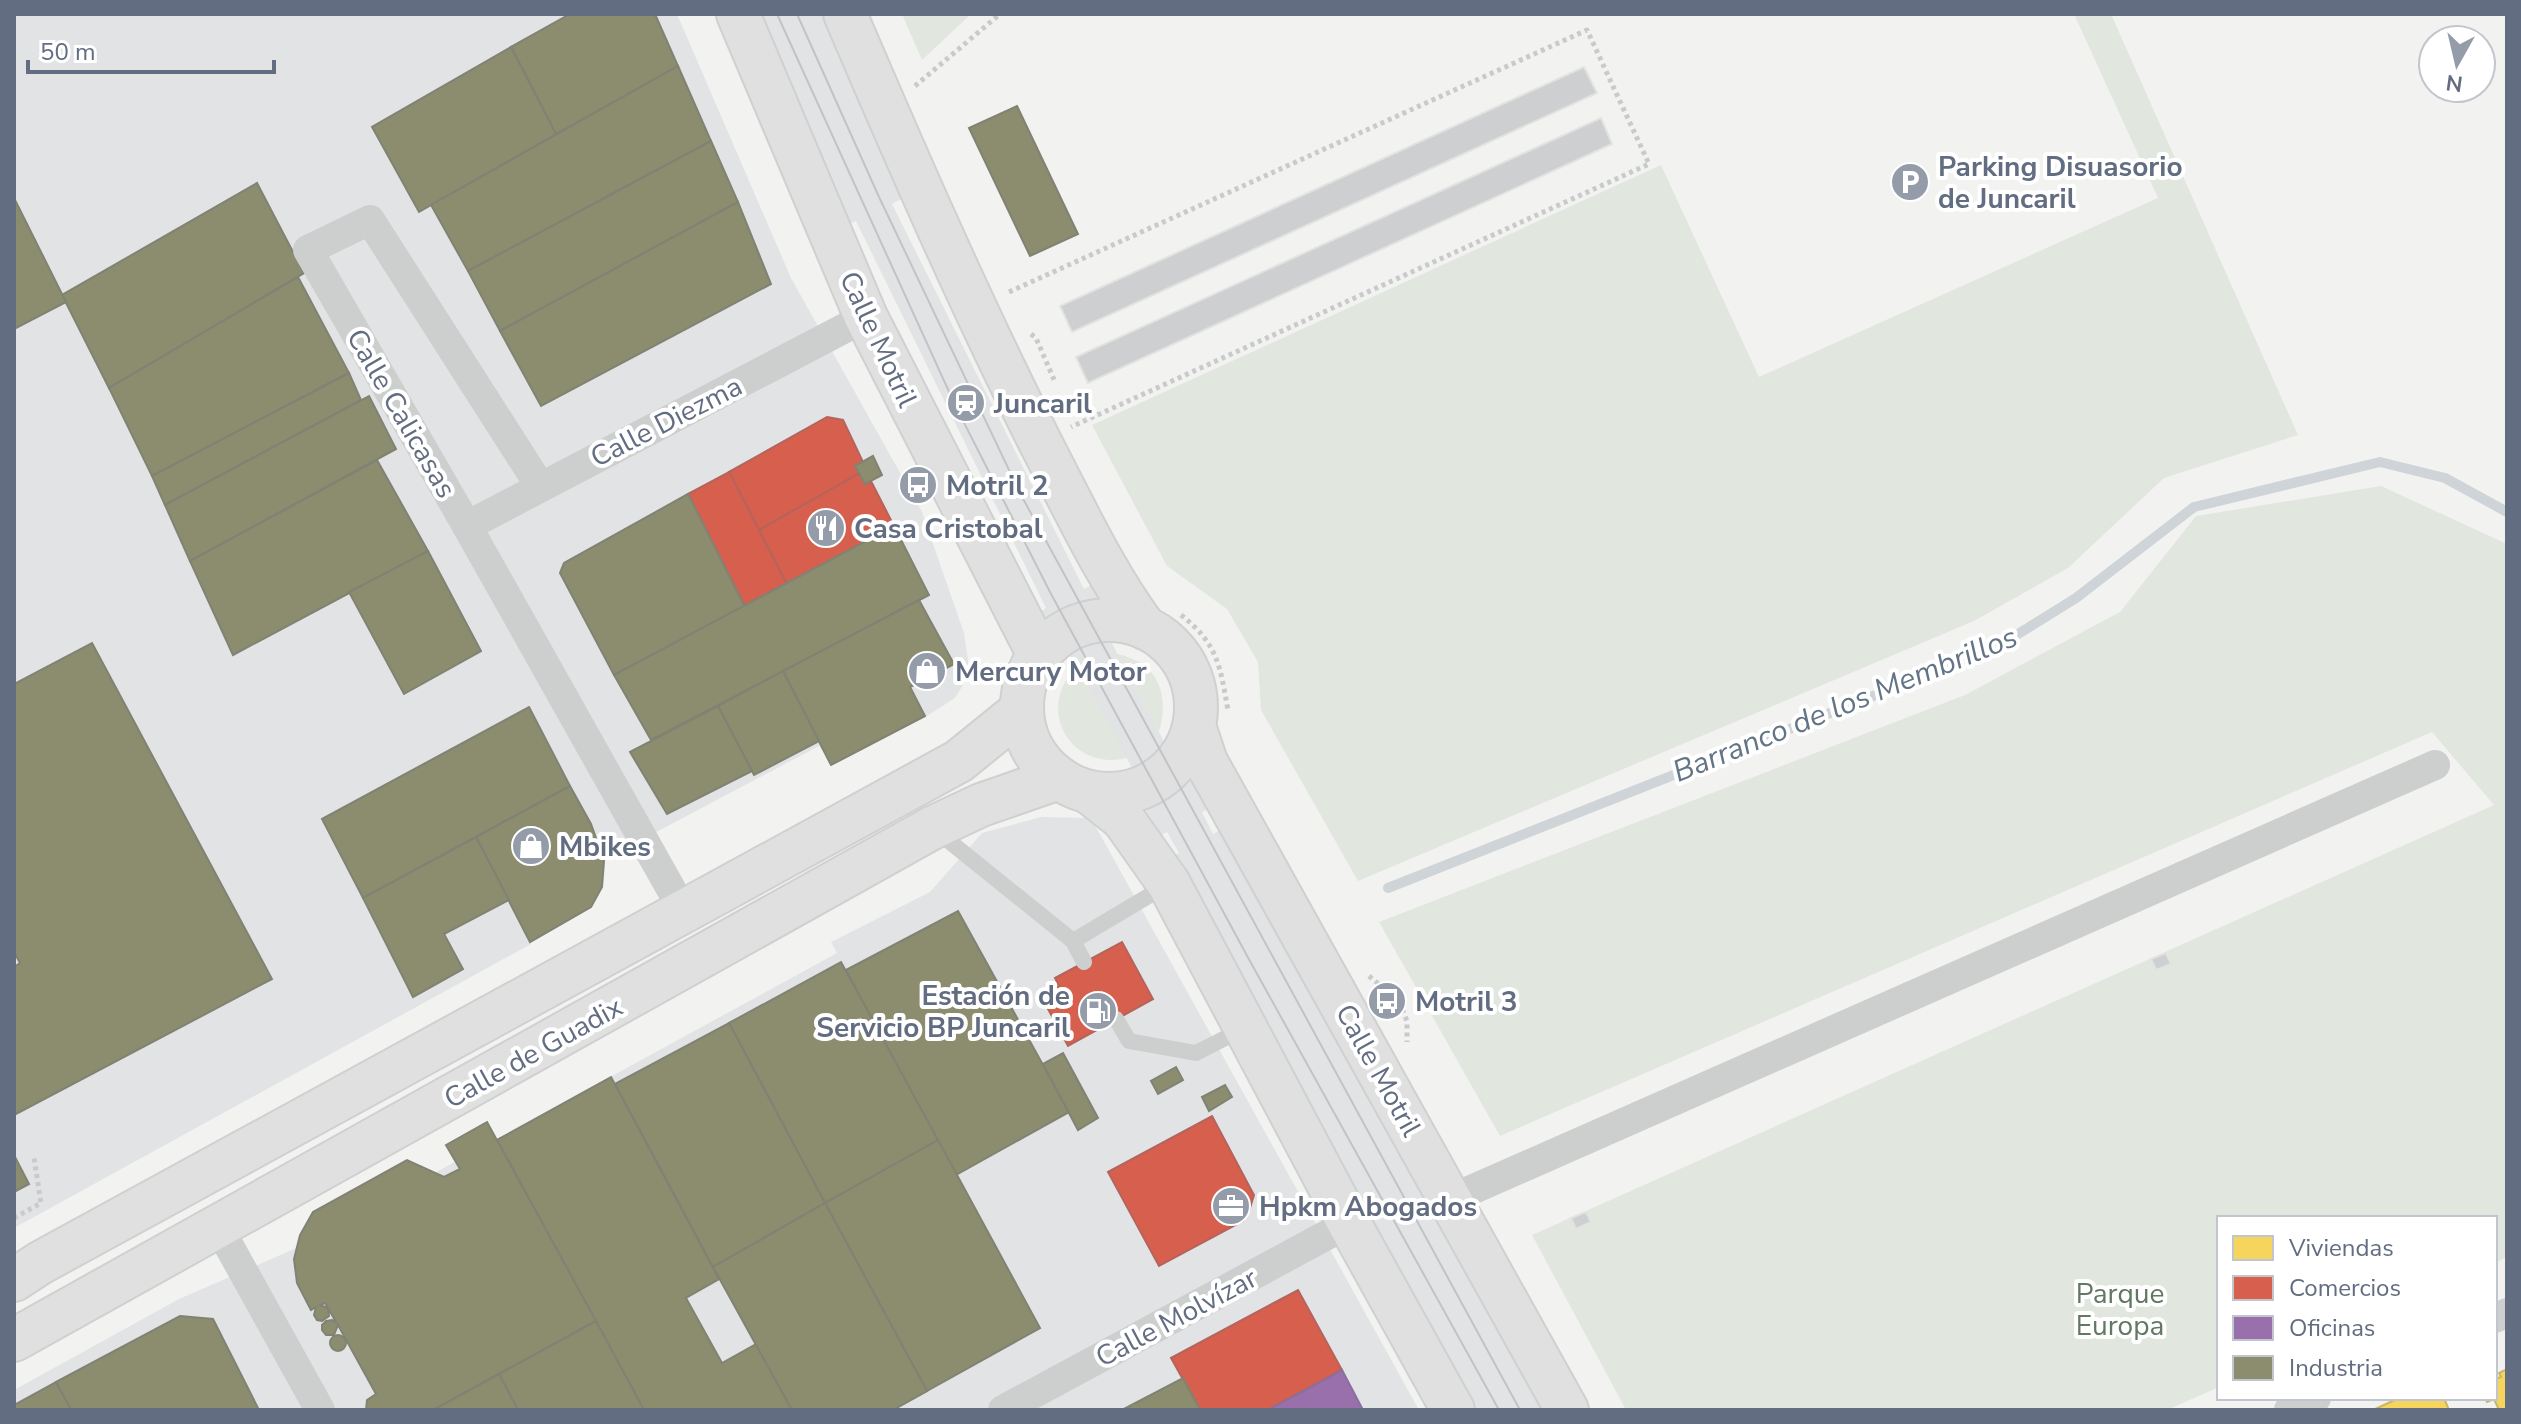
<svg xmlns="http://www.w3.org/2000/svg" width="2521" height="1424" font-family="'Nunito Sans',sans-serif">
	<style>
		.built { fill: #e2e3e4 }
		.green { fill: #e1e6df }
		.homes { fill: #f6d55c; stroke: #cab667; stroke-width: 2 }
		.shops { fill: #d6604d; stroke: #b4645d; stroke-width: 2 }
		.offices { fill: #9970ab; stroke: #896f9f; stroke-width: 2 }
		.industry { fill: #8c8c6e; stroke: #808374; stroke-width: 2 }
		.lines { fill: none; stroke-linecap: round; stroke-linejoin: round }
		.stream { stroke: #ced4d8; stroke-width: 10 }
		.building { fill: #cecfd0; stroke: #e2e2e1; stroke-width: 2 }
		.secondary-casing { stroke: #cfd0d0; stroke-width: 46 }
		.path { stroke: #c9cacb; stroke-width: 5; stroke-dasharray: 4 4; stroke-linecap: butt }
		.lane { stroke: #cdcece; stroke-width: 16 }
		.street { stroke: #cdcece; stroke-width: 30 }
		.secondary { stroke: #e0e0e1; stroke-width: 42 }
		.tram { stroke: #c2c3c4; stroke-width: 2 }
		.labels { text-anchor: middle; stroke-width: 8; stroke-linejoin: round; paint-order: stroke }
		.poi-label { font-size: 28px; font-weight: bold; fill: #636d82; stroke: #fff; text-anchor: start }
		.street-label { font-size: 28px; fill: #636d82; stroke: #fff }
		.park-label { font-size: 28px; fill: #617962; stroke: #fff }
		.water-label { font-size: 30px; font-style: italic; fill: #637486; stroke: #fff }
	</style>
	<rect width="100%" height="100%" fill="#f2f3f1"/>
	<g class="built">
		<polygon points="14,14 677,14 791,278 922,512 964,633 970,674 955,698 927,716 833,765 819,746 513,908 531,944 14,1228"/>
		<polygon points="750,14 826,14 906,196 892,204 1084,589 1096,583 1105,599 1090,602 1187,785 1197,773 1215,805 1202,812 1213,834 1226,827 1547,1410 1471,1410 1167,859 1179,853 1167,832 1156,838 1142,812 1153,806 1050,619 1039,627 1033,616 1046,608 856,221 843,227"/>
		<polygon points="1041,817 1091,818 1419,1410 14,1410 14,1390 179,1299 301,1246 837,953 831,942 930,892 982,833"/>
	</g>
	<g class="green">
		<polygon points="902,14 971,14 922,60"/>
		<polygon points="2074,14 2111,14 2298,435 2164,478 2068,568 1974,621 1358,881 1261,710 1258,662 1227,609 1167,566 1092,425 1661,165 1759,377 2158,198"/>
		<polygon points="2381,486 2507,544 2507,1257 2495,1263 2495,1218 2219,1218 2219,1387 2167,1410 1626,1410 1532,1235 2494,805 2432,732 1500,1136 1379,922 1965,695 2120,612 2196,516"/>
		<path d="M1117 654C1158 662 1170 695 1159 732Z"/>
		<path d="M1077 667 1127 758C1070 772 1034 708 1077 667Z"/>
	</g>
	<g class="homes">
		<polygon points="2507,1369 2507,1410 2499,1410 2494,1399 2487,1402 2485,1398 2495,1398 2495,1379 2501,1377 2499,1373"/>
		<polygon points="2399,1398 2444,1398 2449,1410 2373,1410"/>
	</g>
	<g class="shops">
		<polygon points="827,417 843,420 863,462 855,466 860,473 759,530 729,472"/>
		<polygon points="729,472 787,584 745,607 688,494"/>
		<polygon points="860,473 865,484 871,481 894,526 787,584 759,530"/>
		<polygon points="1122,942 1153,999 1068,1046 1041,996 1059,986 1055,978"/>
		<polygon points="1212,1116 1254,1195 1249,1211 1243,1221 1159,1266 1108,1172"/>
		<polygon points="1298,1290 1342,1370 1268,1410 1200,1410 1171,1358"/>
	</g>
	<polygon class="offices" points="1342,1370 1363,1410 1268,1410 1330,1377"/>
	<g class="industry">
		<polygon points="570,14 655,14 678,66 556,134 511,47"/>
		<polygon points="511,47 556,134 419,212 372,127"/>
		<polygon points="678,66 711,141 468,271 431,205"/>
		<polygon points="1017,106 1078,234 1030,256 969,128"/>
		<polygon points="711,141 738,202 500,331 468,271"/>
		<polygon points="257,183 304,273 109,388 62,295"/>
		<polygon points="14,198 66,302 14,329"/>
		<polygon points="738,202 771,284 541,406 500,331"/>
		<polygon points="298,277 349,373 152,476 109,388"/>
		<polygon points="349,373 361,400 165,505 152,476"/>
		<polygon points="369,396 396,449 190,561 165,505"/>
		<polygon points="873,456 882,475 865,484 855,466"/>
		<polygon points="377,460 428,551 233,655 190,561"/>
		<polygon points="688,494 745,607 614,675 560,573 564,563"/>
		<polygon points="894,526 929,595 651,740 614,675"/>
		<polygon points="428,551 481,651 404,694 349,592"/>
		<polygon points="919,600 954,664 910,687 925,716 831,765 783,671"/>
		<polygon points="92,643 272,979 14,1115 14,967 20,963 14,952 14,684"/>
		<polygon points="783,671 819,741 754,775 718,706"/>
		<polygon points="718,706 752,771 667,814 630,752"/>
		<polygon points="529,707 570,786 363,898 322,819"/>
		<polygon points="570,786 591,824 604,861 602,887 591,907 530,942 476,837"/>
		<polygon points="476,837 509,900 444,934 463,969 413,997 363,898"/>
		<polygon points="958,911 1069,1112 956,1175 846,970"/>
		<polygon points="841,962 938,1140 825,1203 729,1023"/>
		<polygon points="729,1023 825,1203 713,1267 615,1084"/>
		<polygon points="1063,1053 1098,1118 1078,1130 1043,1064"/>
		<polygon points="1176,1067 1183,1080 1158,1094 1151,1081"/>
		<polygon points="611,1077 719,1279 686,1298 722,1363 756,1344 792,1410 644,1410 497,1140"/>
		<polygon points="1225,1085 1232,1097 1209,1111 1202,1097"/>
		<polygon points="487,1122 596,1321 433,1410 366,1410 367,1400 376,1394 338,1325 334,1335 326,1335 322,1330 322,1325 326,1321 332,1320 336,1322 325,1303 320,1305 328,1308 329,1316 322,1321 317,1320 314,1315 316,1307 311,1310 297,1283 294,1259 300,1235 313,1212 407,1160 444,1177 460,1169 446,1145"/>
		<polygon points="938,1140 1040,1328 927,1391 825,1203"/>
		<polygon points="14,1155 29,1184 14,1192"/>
		<polygon points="825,1203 927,1391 893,1410 792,1410 713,1267"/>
		<polygon points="180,1316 213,1319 259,1410 71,1410 56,1382"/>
		<polygon points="596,1321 644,1410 518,1410 499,1374"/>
		<circle cx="338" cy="1343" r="8"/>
		<polygon points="499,1374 518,1410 433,1410"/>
		<polygon points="1183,1378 1200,1410 1122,1410"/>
		<polygon points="56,1382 71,1410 14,1410 14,1405"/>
	</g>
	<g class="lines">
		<polyline class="stream" points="1388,888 1997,647 2076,598 2194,507 2380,462 2445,478 2507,512"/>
	</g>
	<g class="building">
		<polygon points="1584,67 1597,93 1072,332 1060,306"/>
		<polygon points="1601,118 1612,144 1088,383 1076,357"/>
		<polygon points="2166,953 2171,964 2156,970 2151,959"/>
		<polygon points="1586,1212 1591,1222 1576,1229 1571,1218"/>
	</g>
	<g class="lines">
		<defs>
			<g id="secondary">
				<polyline points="738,14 866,317 1039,655"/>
				<path d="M845 14C907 159 970 303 1041 444 1074 507 1103 571 1145 628"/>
				<circle cx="1109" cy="707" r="87"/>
				<polyline points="1195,729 1206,762 1567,1410"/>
				<polyline points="1089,792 1123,819 1169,884 1349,1223 1453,1410"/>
				<polyline points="14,1280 40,1263 959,761 1022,710"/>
				<polyline points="14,1340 932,828 981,805 1059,778"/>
			</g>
		</defs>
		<use href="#secondary" class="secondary-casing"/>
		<g class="path">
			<polyline points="915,86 1000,14"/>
			<polyline points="1009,292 1587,30 1649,164 1071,427"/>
			<polyline points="1031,334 1036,338 1055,382"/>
			<path d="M1181 615C1218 644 1220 666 1228 710"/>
			<polyline points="1369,976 1399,1001 1407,1021 1407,1042"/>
			<polyline points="14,1218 41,1203 34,1158"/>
		</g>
		<g class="lane">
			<polyline points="934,829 1073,941 1084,962"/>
			<polyline points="1073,941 1167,885"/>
			<polyline points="1116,1019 1129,1041 1196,1053 1243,1029"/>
		</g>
		<g class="street">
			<polyline points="540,486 370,220 308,250 467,526 684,912"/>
			<polyline points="467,526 866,317"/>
			<polyline points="1451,1199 2435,765"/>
			<polyline points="219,1228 320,1410"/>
			<polyline points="2495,1318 2507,1313"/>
			<polyline points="1003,1410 1349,1223"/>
			<polyline points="2289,1410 2316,1398"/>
		</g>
		<use href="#secondary" class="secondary"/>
		<g class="tram">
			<polyline points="777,14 956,407 1050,592 1251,963 1499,1410"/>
			<polyline points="797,14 879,197 1021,495 1520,1410"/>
		</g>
	</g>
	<defs>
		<symbol id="parking-disc" viewBox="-11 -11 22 22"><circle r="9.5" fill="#959ca9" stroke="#fff"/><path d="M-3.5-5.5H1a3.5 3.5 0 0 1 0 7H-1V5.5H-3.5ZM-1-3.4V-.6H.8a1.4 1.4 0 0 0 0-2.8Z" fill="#fff"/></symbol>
		<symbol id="station-disc" viewBox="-11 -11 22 22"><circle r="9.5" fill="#959ca9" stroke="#fff"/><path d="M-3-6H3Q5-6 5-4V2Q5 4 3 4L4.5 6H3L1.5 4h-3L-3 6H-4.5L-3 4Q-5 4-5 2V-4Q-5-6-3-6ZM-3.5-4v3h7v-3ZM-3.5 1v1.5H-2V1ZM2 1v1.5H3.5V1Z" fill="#fff"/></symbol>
		<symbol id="bus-disc" viewBox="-11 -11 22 22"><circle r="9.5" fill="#959ca9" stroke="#fff"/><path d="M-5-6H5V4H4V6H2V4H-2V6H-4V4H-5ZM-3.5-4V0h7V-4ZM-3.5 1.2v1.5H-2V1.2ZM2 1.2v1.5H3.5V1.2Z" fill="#fff"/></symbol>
		<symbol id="restaurant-disc" viewBox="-11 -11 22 22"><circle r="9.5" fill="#959ca9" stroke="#fff"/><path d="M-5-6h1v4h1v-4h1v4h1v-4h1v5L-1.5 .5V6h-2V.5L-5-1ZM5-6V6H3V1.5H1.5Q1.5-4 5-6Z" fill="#fff"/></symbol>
		<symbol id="shop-disc" viewBox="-11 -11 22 22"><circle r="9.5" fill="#959ca9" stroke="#fff"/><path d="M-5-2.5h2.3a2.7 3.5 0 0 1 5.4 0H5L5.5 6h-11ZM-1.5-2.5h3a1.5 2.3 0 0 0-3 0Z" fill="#fff"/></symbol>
		<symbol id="fuel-disc" viewBox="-11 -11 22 22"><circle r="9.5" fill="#959ca9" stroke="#fff"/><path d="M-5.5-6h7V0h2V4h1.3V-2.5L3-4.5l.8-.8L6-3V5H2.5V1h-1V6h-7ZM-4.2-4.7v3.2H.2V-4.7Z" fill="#fff"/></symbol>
		<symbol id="office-disc" viewBox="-11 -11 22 22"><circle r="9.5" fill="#959ca9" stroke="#fff"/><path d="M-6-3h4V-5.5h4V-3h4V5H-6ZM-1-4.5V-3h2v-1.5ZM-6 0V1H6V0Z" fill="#fff"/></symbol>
	</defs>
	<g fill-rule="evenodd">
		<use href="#parking-disc" x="1888" y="160" width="44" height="44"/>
		<use href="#station-disc" x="944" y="381" width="44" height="44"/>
		<use href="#bus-disc" x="896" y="463" width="44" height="44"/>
		<use href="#restaurant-disc" x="804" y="506" width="44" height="44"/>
		<use href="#shop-disc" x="905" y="649" width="44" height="44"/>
		<use href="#shop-disc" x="509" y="824" width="44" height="44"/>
		<use href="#bus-disc" x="1365" y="979" width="44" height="44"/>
		<use href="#fuel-disc" x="1076" y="989" width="44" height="44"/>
		<use href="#office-disc" x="1209" y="1184" width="44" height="44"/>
	</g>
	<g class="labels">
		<g class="poi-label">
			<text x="1938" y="176">Parking Disuasorio<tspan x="1938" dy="32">de Juncaril</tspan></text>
			<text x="994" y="413">Juncaril</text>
			<text x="946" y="495">Motril 2</text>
			<text x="854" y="538">Casa Cristobal</text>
			<text x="955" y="681">Mercury Motor</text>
			<text x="559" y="856">Mbikes</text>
			<text x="1070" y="1005" text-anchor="end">Estación de<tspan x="1070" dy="32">Servicio BP Juncaril</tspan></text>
			<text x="1415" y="1011">Motril 3</text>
			<text x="1259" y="1216">Hpkm Abogados</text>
		</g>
		<g class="street-label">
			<text transform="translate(879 339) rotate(65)" y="10">Calle Motril</text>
			<text transform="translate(402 413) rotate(60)" y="10">Calle Calicasas</text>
			<text transform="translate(666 421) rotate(-27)" y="10">Calle Diezma</text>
			<text transform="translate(533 1052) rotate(-29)" y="10">Calle de Guadix</text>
			<text transform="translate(1379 1070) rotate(61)" y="10">Calle Motril</text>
			<text transform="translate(1176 1317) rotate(-28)" y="10">Calle Molvízar</text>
		</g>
		<g class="park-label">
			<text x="2120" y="1303">Parque<tspan x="2120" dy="32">Europa</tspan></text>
		</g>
		<g class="water-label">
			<text transform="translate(1845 704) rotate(-22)" y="10">Barranco de los Membrillos</text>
		</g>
	</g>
	<rect width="2521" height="1424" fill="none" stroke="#636d82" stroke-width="32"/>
	<rect x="2217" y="1216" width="280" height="184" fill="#ffffff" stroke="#c1c5cd" stroke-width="2"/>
	<rect x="2233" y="1236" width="40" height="24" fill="#f6d55c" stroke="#c1c5cd" stroke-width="2"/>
	<text x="2289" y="1256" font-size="24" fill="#636d82">Viviendas</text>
	<rect x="2233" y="1276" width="40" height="24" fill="#d6604d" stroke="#c1c5cd" stroke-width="2"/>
	<text x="2289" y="1296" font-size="24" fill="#636d82">Comercios</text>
	<rect x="2233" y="1316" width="40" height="24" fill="#9970ab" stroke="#c1c5cd" stroke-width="2"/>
	<text x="2289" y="1336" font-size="24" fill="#636d82">Oficinas</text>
	<rect x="2233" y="1356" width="40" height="24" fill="#8c8c6e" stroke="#c1c5cd" stroke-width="2"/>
	<text x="2289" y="1376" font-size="24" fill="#636d82">Industria</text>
	<g transform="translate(2457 64) rotate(188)"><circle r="38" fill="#ffffff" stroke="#c1c5cd" stroke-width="2"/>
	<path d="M0-6L14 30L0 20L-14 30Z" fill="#959ca9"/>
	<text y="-12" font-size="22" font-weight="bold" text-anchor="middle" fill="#636d82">N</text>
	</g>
	<path d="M28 60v12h246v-12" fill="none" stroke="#636d82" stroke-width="4"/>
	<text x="40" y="60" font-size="24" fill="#636d82" stroke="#ffffff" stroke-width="6" paint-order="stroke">50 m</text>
</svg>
